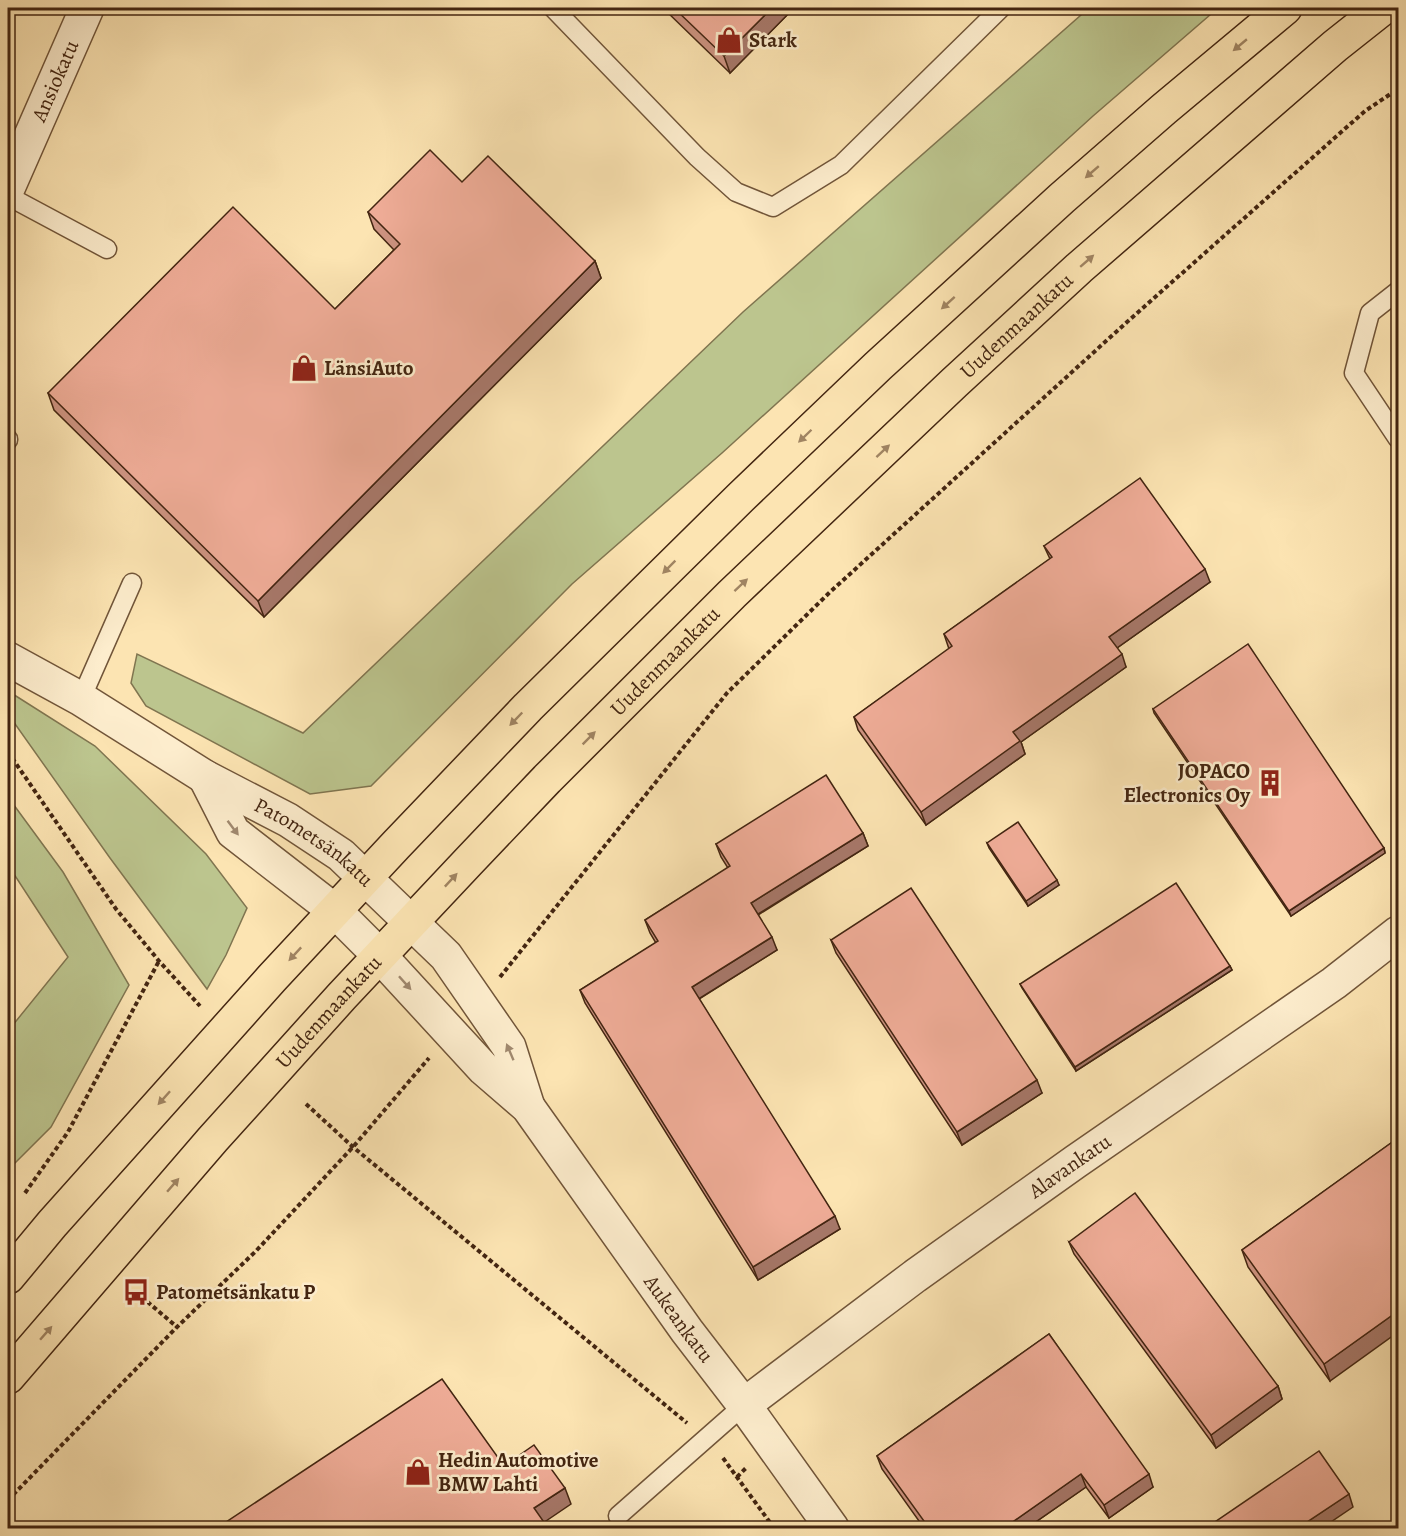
<svg xmlns="http://www.w3.org/2000/svg" width="1406" height="1536" font-family="Alegreya,serif">
	<style>
		.grass { fill: #bcc58e; stroke: #807550; stroke-width: 1.5 }
		.lines { fill: none; stroke-linecap: round; stroke-linejoin: round }
		.service-casing { stroke: #715539; stroke-width: 21 }
		.minor-casing { stroke: #715539; stroke-width: 36 }
		.tertiary-casing { stroke: #715539; stroke-width: 36 }
		.primary-casing { stroke: #432511; stroke-width: 36 }
		.path { stroke: #432511; stroke-width: 4; stroke-dasharray: 4.5 3; stroke-linecap: butt }
		.service { stroke: #fdedcd; stroke-width: 18 }
		.minor { stroke: #fdedcd; stroke-width: 33 }
		.tertiary { stroke: #fdedcd; stroke-width: 33 }
		.primary { stroke: #fce4b2; stroke-width: 33 }
		.wall { fill: #ce9482; stroke: #432511; stroke-width: 1.5 }
		.shaded-wall { fill: #a7786a; stroke: #432511; stroke-width: 1.5 }
		.building { fill: #efac97; stroke: #432511; stroke-width: 1.5 }
		.oneway { fill: #a08462 }
		.oneway2 { fill: #a0896f }
		.labels { text-anchor: middle; stroke-width: 5; stroke-linejoin: round; paint-order: stroke }
		.poi-label { font-size: 21px; font-weight: bold; fill: #432511; stroke: #fdedcd; text-anchor: start }
		.street-label { font-size: 21px; fill: #432511; stroke: #fdedcd }
	</style>
	<rect width="100%" height="100%" fill="#fce4b2"/>
	<filter id="stains"><feTurbulence type="fractalNoise" baseFrequency=".00333" numOctaves="4"/><feColorMatrix values="0 0 0 0 .2 0 0 0 0 .09 0 0 0 0 .02 0 0 0 .5 -.17"/></filter>
	<radialGradient id="worn" r=".72"><stop offset=".6" stop-color="#630" stop-opacity="0"/><stop offset="1" stop-color="#630" stop-opacity=".3"/></radialGradient>
	<g class="grass">
		<polygon points="1089,8 1218,8 1093,116 722,453 572,584 371,786 310,794 146,706 131,683 137,654 303,733 743,312"/>
		<polygon points="8,691 95,746 206,854 247,908 226,955 207,989 110,858 8,714"/>
		<polygon points="8,797 63,872 129,985 51,1127 8,1170 8,1031 68,957 8,865"/>
	</g>
	<g class="lines">
		<defs>
			<g id="service">
				<polyline points="553,8 697,157 736,192 773,207 841,165 1001,8"/>
				<polyline points="8,196 107,249"/>
				<polyline points="1398,291 1370,313 1354,373 1398,439"/>
				<polyline points="8,439 8,440"/>
				<polyline points="81,699 132,583"/>
				<polyline points="618,1516 744,1405"/>
			</g>
			<g id="minor">
				<path id="s1" d="M8 188 87 8"/>
				<path id="s2" d="M744 1405 915 1276 1075 1162 1334 983 1398 933"/>
			</g>
			<g id="tertiary">
				<path id="s3" d="M8 659 81 699 205 777 288 820 341 855 446 956 509 1047 528 1107"/>
				<path id="s4" d="M205 777 233 832 335 911 380 956 484 1069 528 1107 687 1331 744 1405 832 1528"/>
			</g>
			<g id="primary">
				<polyline points="8,1277 52,1224 272,978 396,845 528,707 741,497 878,366 1062,198 1164,109 1285,8"/>
				<path id="s5" d="M8 1377 213 1139 342 996 469 861 547 779 732 594 954 383 1079 268 1335 46 1383 8"/>
			</g>
		</defs>
		<use href="#service" class="service-casing"/>
		<use href="#minor" class="minor-casing"/>
		<use href="#tertiary" class="tertiary-casing"/>
		<use href="#primary" class="primary-casing"/>
		<g class="path">
			<polyline points="8,752 116,909 159,961 200,1006"/>
			<polyline points="500,977 727,693 829,593 1127,322 1365,111 1398,89"/>
			<polyline points="306,1104 353,1147 687,1423"/>
			<polyline points="25,1193 68,1132 159,961"/>
			<polyline points="136,1292 177,1327"/>
			<polyline points="723,1458 774,1528"/>
			<polyline points="737,1477 747,1467"/>
			<polyline points="8,1500 177,1327 256,1251 353,1147 429,1058"/>
		</g>
		<use href="#service" class="service"/>
		<use href="#minor" class="minor"/>
		<use href="#tertiary" class="tertiary"/>
		<use href="#primary" class="primary"/>
	</g>
	<g class="wall">
		<polygon points="663,8 794,8 730,73"/>
		<polygon points="462,182 595,261 601,278 264,617 54,410 48,393 335,309 394,250 374,229 368,212"/>
		<polygon points="1398,313 1398,331 1393,316"/>
		<polygon points="1044,546 1210,582 1117,648 1126,667 1021,742 1025,754 926,825 858,730 854,717 949,649 944,634 1050,559"/>
		<polygon points="1153,709 1384,848 1385,853 1291,916 1154,713"/>
		<polygon points="863,833 868,846 758,915 777,950 699,999 840,1229 758,1280 585,1003 580,990 656,943 650,933 645,920 728,868 721,857 716,844"/>
		<polygon points="987,843 1059,885 1028,906 989,848"/>
		<polygon points="831,940 1042,1093 962,1145 836,953"/>
		<polygon points="1230,966 1232,970 1076,1071 1022,988 1020,984"/>
		<polygon points="1398,1138 1330,1381 1248,1267 1242,1250"/>
		<polygon points="1069,1242 1278,1386 1282,1399 1216,1448 1074,1254"/>
		<polygon points="1049,1334 1153,1487 1109,1518 1086,1487 1027,1528 924,1528 882,1469 877,1456"/>
	</g>
	<g class="shaded-wall">
		<polygon points="772,8 794,8 730,73 724,56"/>
		<polygon points="595,261 601,278 264,617 258,601"/>
		<polygon points="1205,569 1210,582 1114,650 1109,637"/>
		<polygon points="1122,654 1126,667 1021,742 1025,754 926,825 921,812 1013,732"/>
		<polygon points="863,833 868,846 755,916 751,903"/>
		<polygon points="1384,848 1385,853 1291,916 1289,911"/>
		<polygon points="1057,880 1059,885 1028,906 1026,901"/>
		<polygon points="772,937 777,950 697,1000 692,987"/>
		<polygon points="1230,966 1232,970 1076,1071 1075,1067"/>
		<polygon points="1037,1080 1042,1093 962,1145 957,1132"/>
		<polygon points="835,1216 840,1229 758,1280 753,1267"/>
		<polygon points="1398,1311 1398,1332 1330,1381 1324,1364"/>
		<polygon points="1278,1386 1282,1399 1216,1448 1211,1435"/>
		<polygon points="1081,1474 1086,1487 1027,1528 1004,1528"/>
		<polygon points="1149,1474 1153,1487 1109,1518 1104,1505"/>
		<polygon points="565,1488 571,1504 540,1525 534,1508"/>
		<polygon points="1349,1494 1353,1507 1322,1528 1298,1528"/>
	</g>
	<g class="building">
		<polygon points="674,8 772,8 724,56"/>
		<polygon points="430,150 462,182 488,156 595,261 258,601 48,393 233,207 335,309 400,244 368,212"/>
		<polygon points="1398,313 1398,324 1393,316"/>
		<polygon points="1140,478 1205,569 1109,637 1122,654 1013,732 1020,741 921,812 854,717 952,646 944,634 1052,557 1044,546"/>
		<polygon points="1248,644 1384,848 1289,911 1153,709"/>
		<polygon points="826,775 863,833 751,903 772,937 692,987 835,1216 753,1267 580,990 658,941 645,920 730,866 716,844"/>
		<polygon points="1018,822 1057,880 1026,901 987,843"/>
		<polygon points="1176,883 1230,966 1075,1067 1020,984"/>
		<polygon points="911,888 1037,1080 957,1132 831,940"/>
		<polygon points="1398,1138 1398,1311 1324,1364 1242,1250"/>
		<polygon points="1135,1193 1278,1386 1211,1435 1069,1242"/>
		<polygon points="1049,1334 1149,1474 1104,1505 1081,1474 1004,1528 929,1528 877,1456"/>
		<polygon points="442,1379 504,1466 534,1445 565,1488 534,1508 548,1528 217,1528"/>
		<polygon points="1319,1451 1349,1494 1298,1528 1206,1528"/>
	</g>
	<defs><path id="oneway-solid" d="M-6-.8H1V-3.2L6.5 0L1 3.2V.8H-6Z" transform="scale(1.5)"/></defs>
	<g class="oneway">
		<use href="#oneway-solid" transform="translate(1240 45) rotate(140)"/>
		<use href="#oneway-solid" transform="translate(1092 172) rotate(139)"/>
		<use href="#oneway-solid" transform="translate(1087 261) rotate(-41)"/>
		<use href="#oneway-solid" transform="translate(948 303) rotate(138)"/>
		<use href="#oneway-solid" transform="translate(805 436) rotate(136)"/>
		<use href="#oneway-solid" transform="translate(883 451) rotate(-43)"/>
		<use href="#oneway-solid" transform="translate(669 567) rotate(135)"/>
		<use href="#oneway-solid" transform="translate(741 585) rotate(-43)"/>
		<use href="#oneway-solid" transform="translate(516 719) rotate(134)"/>
		<use href="#oneway-solid" transform="translate(589 738) rotate(-45)"/>
		<use href="#oneway-solid" transform="translate(451 880) rotate(-47)"/>
		<use href="#oneway-solid" transform="translate(295 954) rotate(133)"/>
		<use href="#oneway-solid" transform="translate(164 1098) rotate(132)"/>
		<use href="#oneway-solid" transform="translate(173 1185) rotate(-49)"/>
		<use href="#oneway-solid" transform="translate(46 1333) rotate(-49)"/>
	</g>
	<g class="oneway2">
		<use href="#oneway-solid" transform="translate(233 828) rotate(53)"/>
		<use href="#oneway-solid" transform="translate(405 983) rotate(48)"/>
		<use href="#oneway-solid" transform="translate(510 1052) rotate(-113)"/>
	</g>
	<defs>
		<symbol id="shop-bare" viewBox="-9 -9 18 18"><path d="M-5-2.5h2.3a2.7 3.5 0 0 1 5.4 0H5L5.5 6h-11ZM-1.5-2.5h3a1.5 2.3 0 0 0-3 0Z" fill="#8f2418" stroke="#fdedcd" stroke-width="2.5" paint-order="stroke"/></symbol>
		<symbol id="building-bare" viewBox="-9 -9 18 18"><path d="M-4-6H4V6H1V3H-1V6H-4ZM-2.5-4.3h1.7v1.8h-1.7ZM.8-4.3h1.7v1.8H.8ZM-2.5-1h1.7V.8h-1.7ZM.8-1h1.7V.8H.8Z" fill="#8f2418" stroke="#fdedcd" stroke-width="2.5" paint-order="stroke"/></symbol>
		<symbol id="bus-bare" viewBox="-9 -9 18 18"><path d="M-5-6H5V4H4V6H2V4H-2V6H-4V4H-5ZM-3.5-4V0h7V-4ZM-3.5 1.2v1.5H-2V1.2ZM2 1.2v1.5H3.5V1.2Z" fill="#8f2418" stroke="#fdedcd" stroke-width="2.5" paint-order="stroke"/></symbol>
	</defs>
	<g fill-rule="evenodd">
		<use href="#shop-bare" x="710" y="21" width="38" height="38"/>
		<use href="#shop-bare" x="285" y="349" width="38" height="38"/>
		<use href="#building-bare" x="1251" y="764" width="38" height="38"/>
		<use href="#bus-bare" x="117" y="1273" width="38" height="38"/>
		<use href="#shop-bare" x="399" y="1453" width="38" height="38"/>
	</g>
	<g class="labels">
		<g class="poi-label">
			<text x="749" y="47">Stark</text>
			<text x="324" y="375">LänsiAuto</text>
			<text x="1250" y="778" text-anchor="end">JOPACO<tspan x="1250" dy="24">Electronics Oy</tspan></text>
			<text x="156" y="1299">Patometsänkatu P</text>
			<text x="438" y="1467">Hedin Automotive<tspan x="438" dy="24">BMW Lahti</tspan></text>
		</g>
		<g class="street-label">
			<text dy="7" stroke="none"><textPath href="#s1" startOffset="117">Ansiokatu</textPath></text>
			<text dy="7" stroke="none"><textPath href="#s5" startOffset="1458">Uudenmaankatu</textPath></text>
			<text dy="7" stroke="none"><textPath href="#s5" startOffset="972">Uudenmaankatu</textPath></text>
			<text dy="7" stroke="none"><textPath href="#s3" startOffset="357">Patometsänkatu</textPath></text>
			<text dy="7" stroke="none"><textPath href="#s5" startOffset="486">Uudenmaankatu</textPath></text>
			<text dy="7" stroke="none"><textPath href="#s2" startOffset="404">Alavankatu</textPath></text>
			<text dy="7" stroke="none"><textPath href="#s4" startOffset="726">Aukeankatu</textPath></text>
		</g>
	</g>
	<rect width="1406" height="1536" fill="none" stroke="#fce4b2" stroke-width="30"/>
	<rect x="9" y="9" width="1388" height="1518" fill="none" stroke="#432511" stroke-width="3"/>
	<rect x="15" y="15" width="1376" height="1506" fill="none" stroke="#432511" stroke-width="1.5"/>
	<rect width="100%" height="100%" filter="url(#stains)"/>
	<rect width="100%" height="100%" fill="url(#worn)"/>
</svg>
